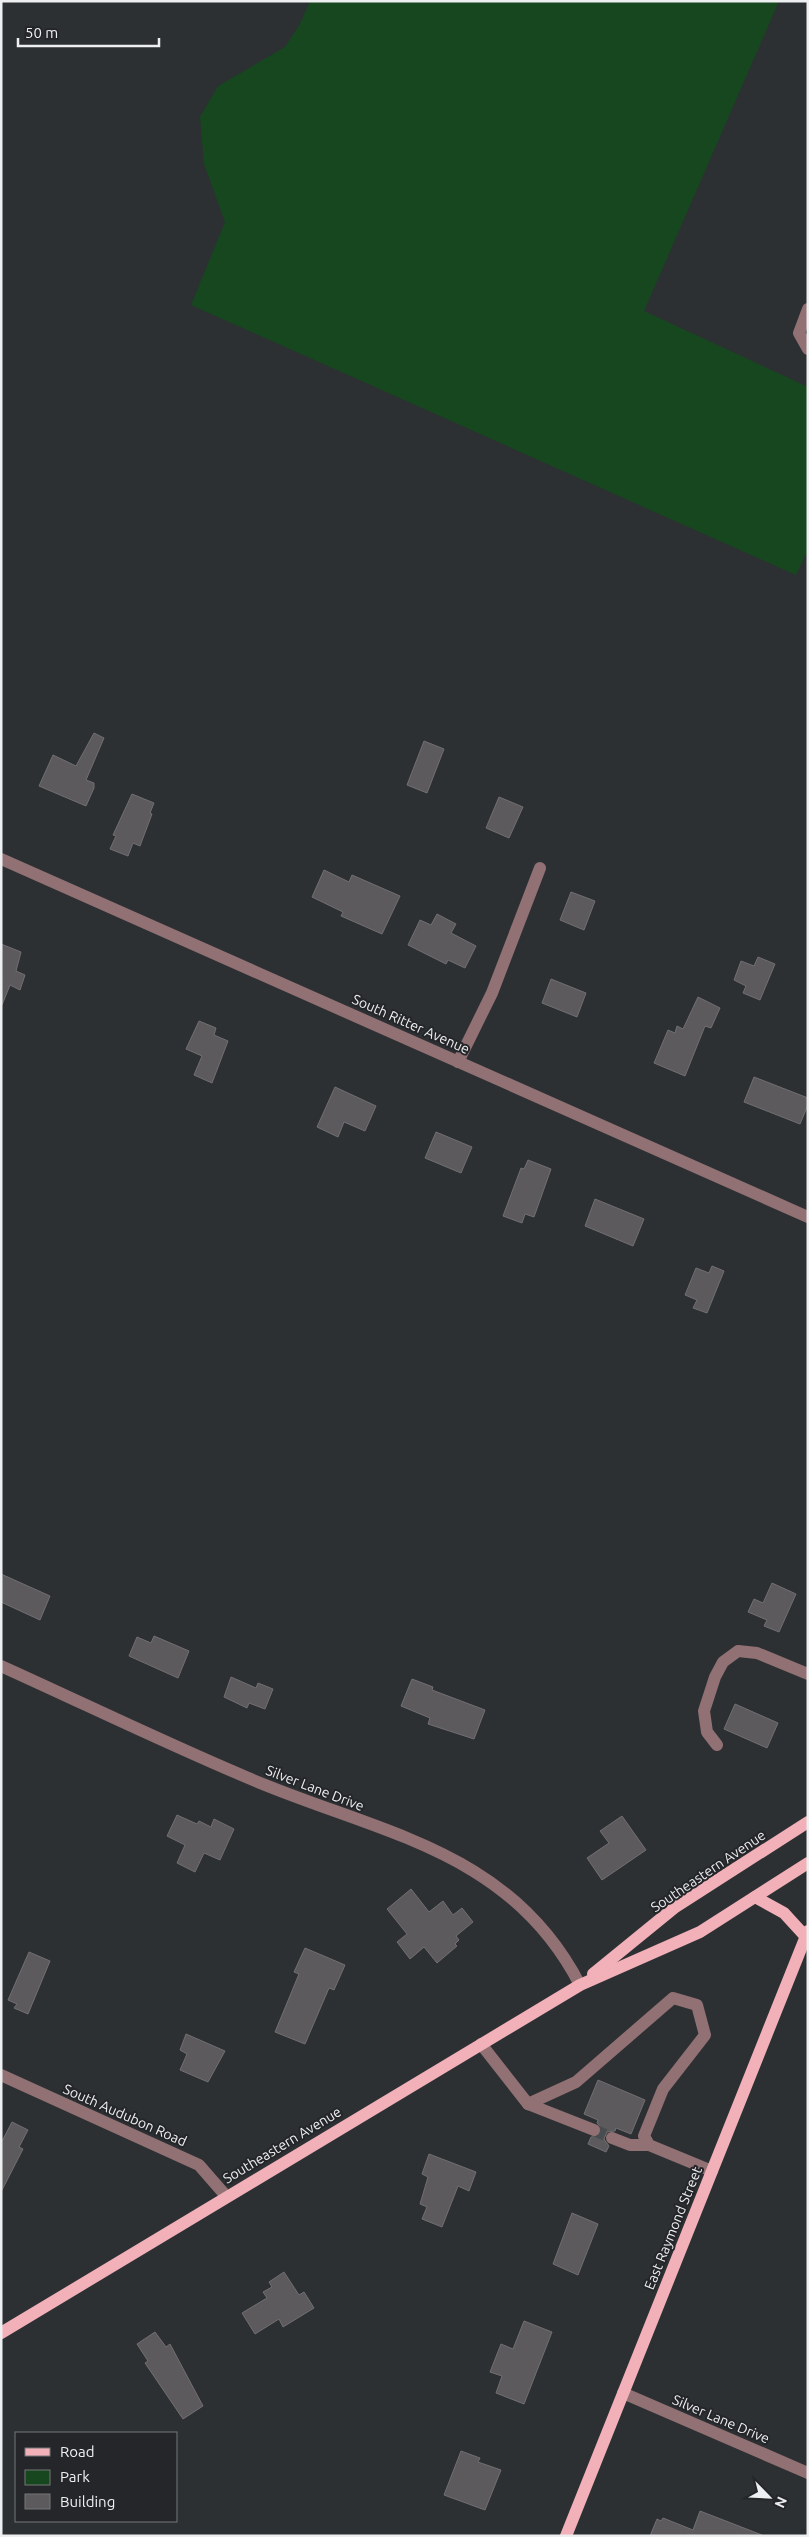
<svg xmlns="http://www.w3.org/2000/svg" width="809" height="2537" font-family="Ubuntu,sans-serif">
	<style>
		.green { fill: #16471f }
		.building { fill: #5c5a5d; stroke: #726f72 }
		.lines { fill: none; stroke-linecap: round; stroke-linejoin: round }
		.minor-tunnel { stroke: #4a4d50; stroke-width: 12; stroke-dasharray: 12 6; stroke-linecap: butt }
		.minor { stroke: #917174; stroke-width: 12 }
		.major { stroke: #f2b0b9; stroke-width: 12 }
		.labels { text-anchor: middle; stroke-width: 4; stroke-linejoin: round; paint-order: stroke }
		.street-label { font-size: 14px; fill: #eeeff1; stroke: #242629 }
	</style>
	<rect width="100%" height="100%" fill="#2d3033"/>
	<polygon class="green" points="310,1 779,1 644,311 808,387 808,550 796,575 191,305 225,222 204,164 200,117 218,86 285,47 300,24"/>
	<g class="building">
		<polygon points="94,733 104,738 86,780 94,783 94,788 86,806 39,786 53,755 76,766"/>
		<polygon points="424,741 444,749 427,793 407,785"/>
		<polygon points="132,794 154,803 150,813 152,814 140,846 133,843 128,856 110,849 116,836 113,835"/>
		<polygon points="499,797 523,807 509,838 486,828"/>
		<polygon points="324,870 349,882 352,875 400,896 382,934 341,916 343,912 312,897"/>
		<polygon points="571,892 595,901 584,930 560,920"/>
		<polygon points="437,914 456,924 451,933 476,946 465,968 448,960 446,964 408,945 420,920 431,925"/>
		<polygon points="1,944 21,952 16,971 25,975 20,990 10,985 2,1005"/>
		<polygon points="758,957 775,964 760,1000 743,993 746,986 734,980 741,961 754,966"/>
		<polygon points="551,979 586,993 577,1017 542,1003"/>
		<polygon points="698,997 720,1008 711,1028 705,1026 685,1076 654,1063 668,1030 675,1033 677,1026 683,1029"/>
		<polygon points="199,1021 216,1028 214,1035 228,1041 212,1083 194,1075 202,1056 186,1049"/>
		<polygon points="754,1077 808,1098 808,1105 800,1124 744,1102"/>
		<polygon points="335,1087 376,1106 365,1131 344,1122 338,1137 317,1127"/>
		<polygon points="436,1132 472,1147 461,1173 425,1158"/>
		<polygon points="528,1160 551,1169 534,1217 525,1214 522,1223 503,1216 521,1168 524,1169"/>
		<polygon points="595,1199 644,1219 633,1246 585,1226"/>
		<polygon points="712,1266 724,1271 707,1313 693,1308 697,1300 685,1295 696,1268 709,1273"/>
		<polygon points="1,1574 50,1596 40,1620 1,1602"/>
		<polygon points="772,1583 796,1594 779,1632 764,1626 767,1620 748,1612 754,1599 763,1603"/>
		<polygon points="154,1636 189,1651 178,1678 129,1656 137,1637 151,1643"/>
		<polygon points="231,1677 256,1688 258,1683 273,1689 265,1709 249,1703 247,1708 224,1697"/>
		<polygon points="412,1679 433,1687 432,1690 485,1710 474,1739 428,1724 430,1718 401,1706"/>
		<polygon points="735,1704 778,1723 767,1748 724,1729"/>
		<polygon points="177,1815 197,1824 199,1821 211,1827 214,1819 234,1829 220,1860 204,1853 195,1872 177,1863 185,1845 167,1836"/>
		<polygon points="622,1816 646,1850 602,1880 587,1858 609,1843 600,1831"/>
		<polygon points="411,1889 429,1912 443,1901 453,1915 462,1908 473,1922 456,1936 459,1940 455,1944 457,1946 437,1963 424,1947 410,1959 397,1942 407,1934 387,1909"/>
		<polygon points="305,1948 345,1965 334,1990 329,1988 305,2044 275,2032 299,1974 294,1972"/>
		<polygon points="29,1952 50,1961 28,2014 14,2008 17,2004 8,2000"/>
		<polygon points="186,2034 225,2051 208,2082 180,2070 187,2054 180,2050"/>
		<polygon points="598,2080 645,2100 631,2134 616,2128 615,2131 607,2132 604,2139 609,2146 606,2152 588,2144 591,2137 599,2136 602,2129 597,2123 598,2120 584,2114"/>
		<polygon points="12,2122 28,2130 19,2147 23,2149 1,2192 1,2143"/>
		<polygon points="429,2154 476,2172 469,2191 458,2186 442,2227 422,2219 427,2207 420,2204 428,2177 422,2174"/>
		<polygon points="572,2213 598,2224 578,2275 553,2264"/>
		<polygon points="284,2272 299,2295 304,2292 314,2308 283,2327 279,2319 255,2334 242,2313 267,2298 263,2292 272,2287 269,2282"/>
		<polygon points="524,2321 552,2332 524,2404 496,2393 502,2376 490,2372 501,2344 513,2349"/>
		<polygon points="155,2332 166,2347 170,2344 203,2406 183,2419 145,2363 148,2361 137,2344"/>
		<polygon points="461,2451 480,2458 478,2462 501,2470 485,2510 444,2495"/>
		<polygon points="700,2511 762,2535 762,2536 650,2536 657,2519 661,2521 663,2518 693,2530"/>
	</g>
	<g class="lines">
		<polyline class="minor-tunnel" points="594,2130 612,2138"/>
		<g class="minor">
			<polyline points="808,309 799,333 808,349"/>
			<polyline points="1,859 808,1217"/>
			<polyline points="458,1062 492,993 540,868"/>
			<path d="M1 1666C83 1703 163 1742 246 1777 375 1833 509 1847 580 1985"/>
			<polyline points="717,1745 707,1732 704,1711 715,1677 723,1662 738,1651 757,1653 808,1674"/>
			<polyline points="481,2044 528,2104 576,2082 673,1998 697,2005 705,2035 663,2089 644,2136 649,2145 712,2171"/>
			<polyline points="1,2075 199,2165 226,2196"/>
			<polyline points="528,2104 594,2130"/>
			<polyline points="612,2138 630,2145 649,2145"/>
			<polyline points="623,2393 808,2473"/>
		</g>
		<g class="major">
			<polyline points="755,1897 784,1913 806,1937"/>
			<polyline points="593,1974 674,1908 808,1822"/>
			<polyline points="1,2333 580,1985 700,1932 808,1863"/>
			<polyline points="566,2536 808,1931"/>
		</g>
	</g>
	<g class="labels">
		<g class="street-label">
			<text transform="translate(411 1024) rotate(24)" y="5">South Ritter Avenue</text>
			<text transform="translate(315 1788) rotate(21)" y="5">Silver Lane Drive</text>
			<text transform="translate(708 1871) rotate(-34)" y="5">Southeastern Avenue</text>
			<text transform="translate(125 2115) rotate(24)" y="5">South Audubon Road</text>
			<text transform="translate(282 2145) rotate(-31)" y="5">Southeastern Avenue</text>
			<text transform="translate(673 2228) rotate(-68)" y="5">East Raymond Street</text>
			<text transform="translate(721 2419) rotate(23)" y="5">Silver Lane Drive</text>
		</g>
	</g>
	<rect width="809" height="2537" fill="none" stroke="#eeeff1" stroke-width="5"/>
	<rect x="15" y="2432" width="162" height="90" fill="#242629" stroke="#757679"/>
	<rect x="25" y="2448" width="25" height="8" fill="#f2b0b9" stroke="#757679"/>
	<text x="60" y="2457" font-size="15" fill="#eeeff1">Road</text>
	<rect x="25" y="2470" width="25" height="15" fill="#16471f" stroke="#757679"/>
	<text x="60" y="2482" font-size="15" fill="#eeeff1">Park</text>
	<rect x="25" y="2494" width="25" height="15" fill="#5c5a5d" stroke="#757679"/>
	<text x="60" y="2507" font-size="15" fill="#eeeff1">Building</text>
	<g transform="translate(769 2497) rotate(114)" stroke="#242629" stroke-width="4" paint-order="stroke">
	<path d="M0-4L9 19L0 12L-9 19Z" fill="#eeeff1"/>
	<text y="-8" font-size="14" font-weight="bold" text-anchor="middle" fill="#eeeff1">N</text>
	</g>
	<path d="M18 38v8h141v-8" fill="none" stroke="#eeeff1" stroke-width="2.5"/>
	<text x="25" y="38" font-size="15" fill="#eeeff1" stroke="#242629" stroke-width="4" paint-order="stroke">50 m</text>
</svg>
